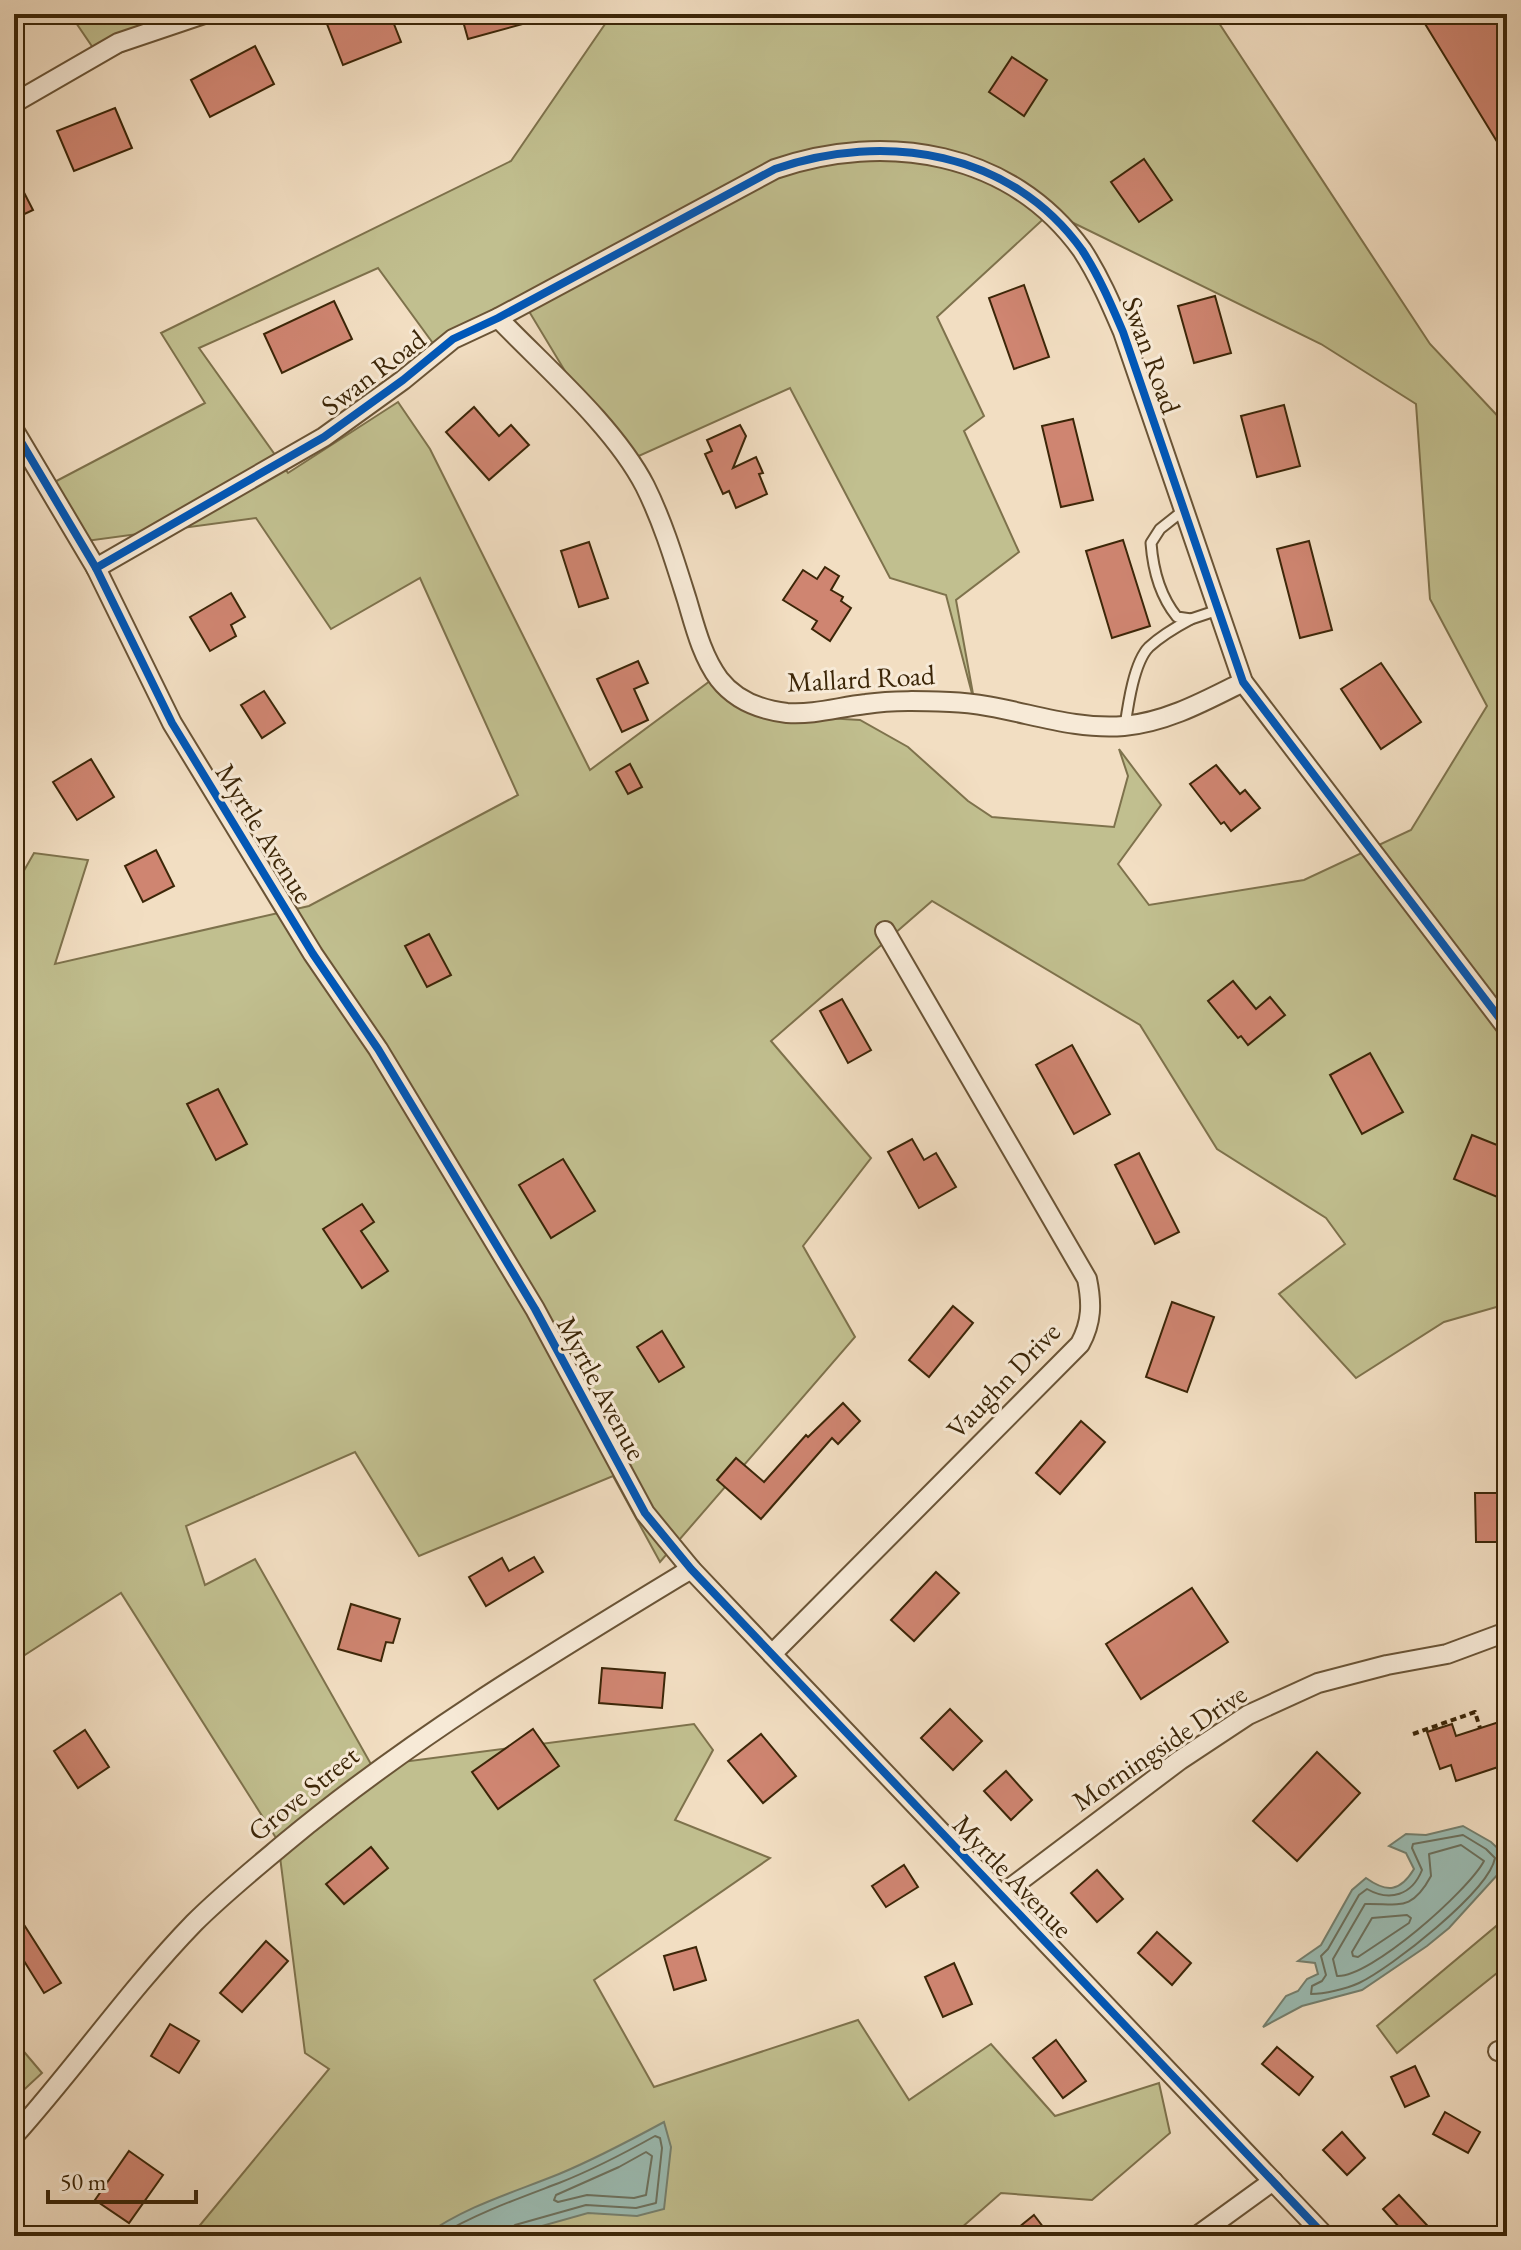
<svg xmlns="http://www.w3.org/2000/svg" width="1521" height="2250" font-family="'EB Garamond',serif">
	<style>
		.green { fill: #c1bf8f; stroke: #7e724c; stroke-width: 2; fill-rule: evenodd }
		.water { fill: #9bbcb3; stroke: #75806f; stroke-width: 2 }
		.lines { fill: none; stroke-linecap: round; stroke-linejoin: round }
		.shore { stroke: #6c715e; stroke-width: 2 }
		.building { fill: #cf8571; stroke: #3c2608; stroke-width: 2 }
		.service-casing { stroke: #6a5436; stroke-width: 13 }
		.minor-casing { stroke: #6a5436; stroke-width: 22 }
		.path { stroke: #3c2608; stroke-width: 4; stroke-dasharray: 6 4; stroke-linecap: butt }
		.service { stroke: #f7ead7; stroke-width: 9 }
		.minor { stroke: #f7ead7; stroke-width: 18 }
		.cycleway-casing { stroke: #f7ead7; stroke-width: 13 }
		.cycleway { stroke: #0057b8; stroke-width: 8 }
		.labels { text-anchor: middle; stroke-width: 6; stroke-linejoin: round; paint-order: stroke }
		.street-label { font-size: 28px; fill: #3c2608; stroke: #f7ead7 }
	</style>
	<rect width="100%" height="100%" fill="#f2dec2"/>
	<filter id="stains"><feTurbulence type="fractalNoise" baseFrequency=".0025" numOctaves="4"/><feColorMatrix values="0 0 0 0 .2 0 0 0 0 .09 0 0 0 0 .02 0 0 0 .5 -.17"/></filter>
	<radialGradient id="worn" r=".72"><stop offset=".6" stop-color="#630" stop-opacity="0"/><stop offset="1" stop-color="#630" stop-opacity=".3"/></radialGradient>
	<g class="green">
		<polygon points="70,14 200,14 201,17 102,61"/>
		<path d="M612 14H1213L1430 344 1507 426V1304L1444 1322 1356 1378 1279 1294 1345 1244 1326 1218 1217 1149 1140 1025 932 901 771 1041 871 1158 803 1246 855 1337 660 1562 613 1476 419 1556 355 1452 186 1526 205 1585 255 1559 372 1766 694 1724 713 1750 675 1820 770 1858 594 1980 654 2087 858 2020 909 2100 991 2044 1055 2116 1159 2083 1170 2133 1092 2200 1001 2193 952 2236H191L329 2069 305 2053 278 1841 121 1593 14 1662V888L34 853 88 860 55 964 309 906 518 795 420 578 331 629 256 518 79 542 45 487 205 403 161 333 511 161ZM1051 212 1321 344 1416 404 1430 599 1487 706 1411 830 1304 880 1149 905 1118 864 1161 805 1119 749 1128 776 1114 827 992 817 968 801 908 747 860 720 757 714 710 681 590 770 430 449 398 402 288 473 199 348 378 268 435 346 521 298 621 464 790 388 890 578 946 595 975 705 956 600 1019 552 964 431 984 416 937 317Z"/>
		<polygon points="1507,1917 1507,1965 1397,2053 1377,2026"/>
		<polygon points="14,2040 42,2073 14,2099"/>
	</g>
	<g class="water">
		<path d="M1463 1826 1491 1842 1505 1855 1500 1872 1449 1928 1427 1946 1362 1990 1302 2006 1263 2027 1286 1996 1298 1991 1307 1979 1318 1974 1315 1963 1298 1961 1321 1945 1352 1890 1366 1878C1387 1893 1400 1892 1414 1869L1406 1853 1389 1846 1406 1834 1426 1835Z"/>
		<path d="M664 2122 671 2147 664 2209 637 2216 588 2213 506 2236H424C466 2206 512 2193 559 2174 595 2159 629 2141 664 2122Z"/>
	</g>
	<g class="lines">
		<g class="shore">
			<path d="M1463 1835 1486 1849 1495 1858C1489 1891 1391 1968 1359 1983 1346 1989 1324 1994 1311 1994L1312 1986 1322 1981 1326 1975 1321 1956 1328 1949 1359 1895 1367 1889C1390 1902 1412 1895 1422 1870L1412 1848 1413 1844Z"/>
			<path d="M1461 1845 1484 1861C1468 1891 1370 1978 1337 1976L1333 1959 1365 1904C1398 1903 1411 1913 1431 1876L1429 1854Z"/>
			<polygon points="1407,1915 1411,1918 1409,1923 1358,1957 1353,1956 1352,1952 1372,1918"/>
			<polygon points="646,2152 652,2156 646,2195 634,2198 587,2195 558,2202 554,2200 556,2195 619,2167"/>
			<path d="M438 2236C477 2213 517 2199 559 2183 592 2170 623 2154 655 2136L660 2138 662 2148 656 2203 636 2208 586 2205 515 2225 509 2229 508 2236"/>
		</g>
	</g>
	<g class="building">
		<polygon points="353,14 390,14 401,42 343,65 327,24"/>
		<polygon points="461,14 541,14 541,19 468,39"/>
		<polygon points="1419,14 1507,14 1507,158"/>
		<polygon points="255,46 274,84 210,117 191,80"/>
		<polygon points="1012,57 1047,80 1024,116 989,92"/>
		<polygon points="115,108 132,148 74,171 57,131"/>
		<polygon points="1144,159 1172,200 1139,222 1111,182"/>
		<polygon points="14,173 33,210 14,219"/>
		<polygon points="1024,285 1049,357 1014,369 989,298"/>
		<polygon points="1215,296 1231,353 1194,363 1178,306"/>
		<polygon points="334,301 352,339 282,373 264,334"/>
		<polygon points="1284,405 1300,466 1257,477 1241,416"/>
		<polygon points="474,407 499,436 511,425 529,445 489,480 446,432"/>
		<polygon points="1073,419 1093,500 1061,507 1042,426"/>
		<polygon points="740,425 746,436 733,468 756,457 763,473 759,474 767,494 736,508 729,491 723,494 705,454 712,451 707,440"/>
		<polygon points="1123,540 1150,626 1112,638 1086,551"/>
		<polygon points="1309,541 1332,630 1300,638 1277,549"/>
		<polygon points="589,542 608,598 579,607 561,551"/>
		<polygon points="825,567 839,576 831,590 843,597 841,601 851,608 830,641 812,629 817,621 783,600 803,570 817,579"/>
		<polygon points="231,593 245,617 231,625 236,636 210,651 190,617"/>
		<polygon points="638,661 648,683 634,689 648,720 622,732 597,679"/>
		<polygon points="1381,663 1421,722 1381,749 1341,689"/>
		<polygon points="264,691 285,723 262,738 241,705"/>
		<polygon points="91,759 114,797 77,820 53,782"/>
		<polygon points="630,764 642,787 628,794 616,772"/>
		<polygon points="1216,765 1240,794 1245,790 1260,808 1231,831 1224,822 1221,824 1190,784"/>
		<polygon points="156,850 174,886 143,902 125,866"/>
		<polygon points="429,934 451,975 427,987 405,946"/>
		<polygon points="1233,981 1256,1009 1270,997 1285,1015 1248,1045 1241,1036 1238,1038 1208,1001"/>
		<polygon points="842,999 871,1050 848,1063 820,1011"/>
		<polygon points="1072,1045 1110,1114 1074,1134 1036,1065"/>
		<polygon points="1370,1053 1403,1112 1362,1134 1330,1075"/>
		<polygon points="218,1089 247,1144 216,1160 187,1104"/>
		<polygon points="1472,1135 1507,1149 1507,1201 1454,1179"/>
		<polygon points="912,1139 924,1160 936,1153 956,1187 919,1208 888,1152"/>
		<polygon points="1139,1153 1179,1232 1155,1244 1115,1165"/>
		<polygon points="563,1159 595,1211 551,1238 519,1185"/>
		<polygon points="362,1204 374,1222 361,1231 388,1271 362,1288 323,1229"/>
		<polygon points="1172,1302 1214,1317 1187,1392 1146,1377"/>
		<polygon points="953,1306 973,1323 929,1377 909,1360"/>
		<polygon points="662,1331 684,1367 659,1382 637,1347"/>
		<polygon points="843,1403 860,1421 838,1444 832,1438 761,1519 717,1480 736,1458 764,1482 806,1435 808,1437"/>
		<polygon points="1081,1421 1105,1442 1060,1494 1036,1473"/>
		<polygon points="1475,1493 1507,1493 1507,1542 1476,1542"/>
		<polygon points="534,1557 543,1572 486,1606 469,1577 502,1558 509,1571"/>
		<polygon points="936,1572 959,1593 914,1641 891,1620"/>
		<polygon points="1192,1588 1228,1642 1141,1699 1106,1644"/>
		<polygon points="351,1604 400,1619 393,1643 386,1642 381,1661 338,1649"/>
		<polygon points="602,1668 665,1673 662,1708 599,1703"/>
		<polygon points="950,1709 982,1741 953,1770 921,1738"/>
		<polygon points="1499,1722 1507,1746 1507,1757 1499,1760 1501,1766 1456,1781 1451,1765 1440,1769 1427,1732 1452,1724 1456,1736"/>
		<polygon points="533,1729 559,1766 498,1809 472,1772"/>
		<polygon points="85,1730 109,1767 78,1788 54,1751"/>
		<polygon points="761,1734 796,1776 763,1803 728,1761"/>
		<polygon points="1317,1752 1360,1793 1297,1861 1253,1821"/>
		<polygon points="1006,1771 1032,1800 1011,1820 984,1791"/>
		<polygon points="371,1847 388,1868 344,1904 326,1884"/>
		<polygon points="904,1865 918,1887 886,1907 872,1886"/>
		<polygon points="1097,1870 1123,1899 1097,1922 1071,1893"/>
		<polygon points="14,1909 61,1983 44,1993 14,1945"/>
		<polygon points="1157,1932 1191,1963 1172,1985 1138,1953"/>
		<polygon points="266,1941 288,1961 242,2012 220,1993"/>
		<polygon points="696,1947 706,1980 674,1990 664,1956"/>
		<polygon points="954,1963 972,2004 943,2017 925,1977"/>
		<polygon points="170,2024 199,2041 179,2073 151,2056"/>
		<polygon points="1056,2040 1086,2081 1063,2098 1033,2058"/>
		<polygon points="1277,2047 1313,2077 1299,2095 1262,2064"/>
		<polygon points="1415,2066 1429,2096 1405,2107 1391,2077"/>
		<polygon points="1445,2112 1480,2132 1468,2153 1433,2134"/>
		<polygon points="1342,2132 1365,2158 1347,2175 1323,2150"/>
		<polygon points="129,2151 163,2175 129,2223 95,2200"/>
		<polygon points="1399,2195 1437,2236 1407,2236 1383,2209"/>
		<polygon points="1034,2215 1050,2236 1008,2236"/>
	</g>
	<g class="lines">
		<defs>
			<g id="service">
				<path d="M1184 510 1160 529 1151 543C1153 570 1160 596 1177 617L1191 619 1218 610"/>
				<path d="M1125 726C1128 705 1134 662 1149 647 1161 636 1176 627 1191 619"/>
			</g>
			<g id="minor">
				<polyline points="14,103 118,43 204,14"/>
				<path d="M498 318C545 367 614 426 645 486 663 522 675 562 687 600 695 627 702 656 719 679 736 701 761 710 787 713 814 715 839 707 866 704 894 700 922 701 950 702 1010 704 1064 731 1124 726 1167 722 1205 701 1243 682"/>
				<polyline points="14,430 96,568 172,723 313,954 378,1049 535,1309 645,1513 691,1569 1325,2236"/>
				<path d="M96 568 324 437 403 380 453 339 498 318 775 169C885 131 1011 151 1082 250 1099 276 1111 304 1123 332L1243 682 1507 1028"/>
				<path d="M772 1654 1080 1344C1092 1322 1092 1303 1087 1279L885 931"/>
				<polyline points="1001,1895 1180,1760 1248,1715 1318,1683 1387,1665 1447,1654 1501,1634"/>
				<polyline points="1498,2051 1507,2054"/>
				<path d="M14 2136C76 2067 129 1990 194 1923 222 1895 254 1869 285 1843 411 1738 551 1654 691 1569"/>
				<polyline points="1197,2236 1273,2181"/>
			</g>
		</defs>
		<use href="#service" class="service-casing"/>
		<use href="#minor" class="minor-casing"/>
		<polyline class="path" points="1413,1734 1475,1712 1480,1728"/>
		<use href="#service" class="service"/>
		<use href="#minor" class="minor"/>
		<defs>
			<g id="cycleway">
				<polyline points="14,430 96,568 172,723 313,954 378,1049 535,1309 645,1513 691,1569 1325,2236"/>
				<path d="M96 568 324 437 403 380 453 339 498 318 775 169C885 131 1011 151 1082 250 1099 276 1111 304 1123 332L1243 682 1507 1028"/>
			</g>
		</defs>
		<use href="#cycleway" class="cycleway-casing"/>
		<use href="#cycleway" class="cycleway"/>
	</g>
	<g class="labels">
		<g class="street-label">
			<text transform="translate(1152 355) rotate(70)" y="10">Swan Road</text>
			<text transform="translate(373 372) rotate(-37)" y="10">Swan Road</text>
			<text transform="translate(861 678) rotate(-3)" y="10">Mallard Road</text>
			<text transform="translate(265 833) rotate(58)" y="10">Myrtle Avenue</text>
			<text transform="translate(1003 1380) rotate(-46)" y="10">Vaughn Drive</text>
			<text transform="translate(602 1388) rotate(62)" y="10">Myrtle Avenue</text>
			<text transform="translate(1159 1747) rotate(-34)" y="10">Morningside Drive</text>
			<text transform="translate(303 1793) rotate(-39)" y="10">Grove Street</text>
			<text transform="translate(1013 1876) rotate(46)" y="10">Myrtle Avenue</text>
		</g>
	</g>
	<rect width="1521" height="2250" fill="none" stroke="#f2dec2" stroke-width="48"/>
	<rect x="16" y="16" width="1489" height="2218" fill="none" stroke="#3c2608" stroke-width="4"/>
	<rect x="24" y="24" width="1473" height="2202" fill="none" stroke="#3c2608" stroke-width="2"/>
	<path d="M48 2190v12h148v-12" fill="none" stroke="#3c2608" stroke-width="4"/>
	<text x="60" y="2190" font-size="24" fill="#3c2608" stroke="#f7ead7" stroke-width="6" paint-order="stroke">50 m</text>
	<rect width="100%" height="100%" filter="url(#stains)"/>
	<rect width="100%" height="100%" fill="url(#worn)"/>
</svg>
